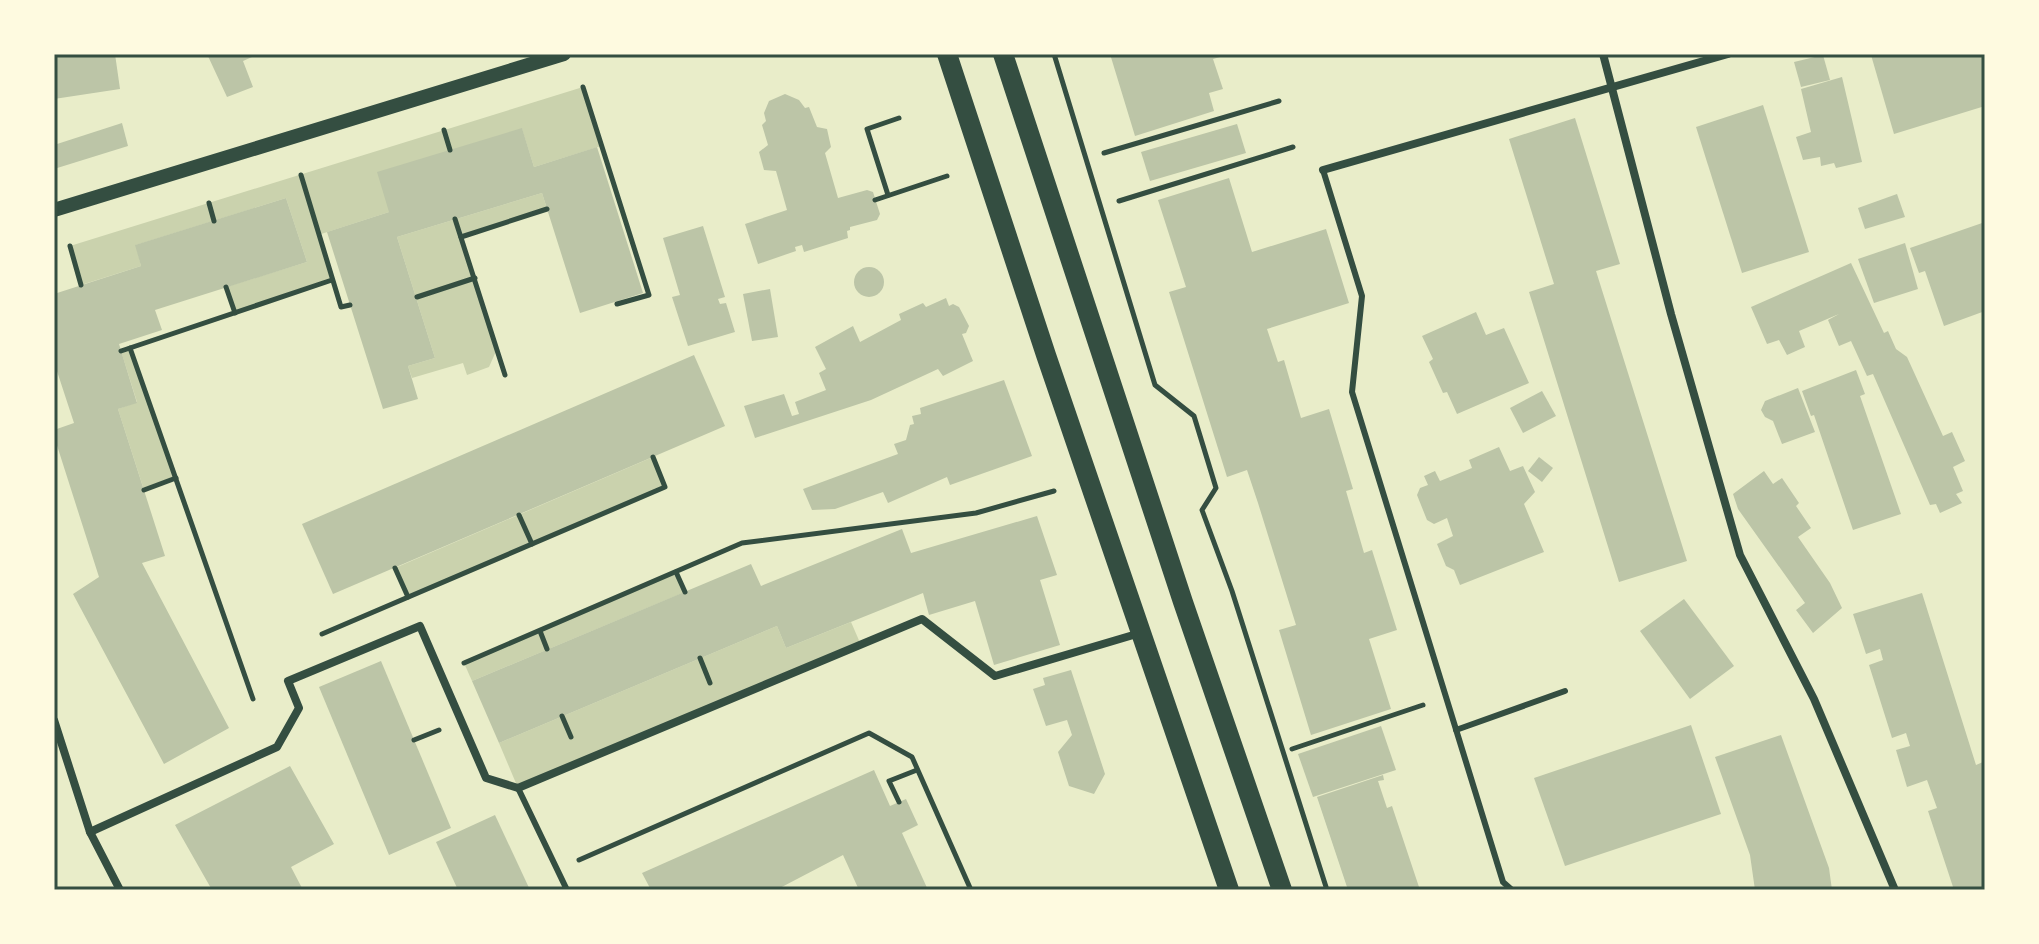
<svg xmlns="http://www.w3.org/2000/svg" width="2039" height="944" font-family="Poppins,sans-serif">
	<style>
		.green { fill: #cad2ad }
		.building { fill: #bcc5a7 }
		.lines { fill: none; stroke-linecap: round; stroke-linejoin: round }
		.path { stroke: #344e41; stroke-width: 5 }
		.service { stroke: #344e41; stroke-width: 6 }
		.minor { stroke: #344e41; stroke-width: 8 }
		.tertiary { stroke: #344e41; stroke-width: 14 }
		.primary { stroke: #344e41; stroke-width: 20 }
		.neatline { fill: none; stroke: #344e41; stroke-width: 3 }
	</style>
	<rect width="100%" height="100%" fill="#e9edc9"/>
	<g class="green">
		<polygon points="583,87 601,146 534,167 522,129 389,212 318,235 332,280 235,313 226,287 307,262 286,198 136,245 141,266 81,285 70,246"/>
		<polygon points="542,193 547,209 461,237 497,349 489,367 467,375 463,363 412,378 408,366 435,358 397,237"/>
		<polygon points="130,348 176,478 144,490 118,409 137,402 121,351"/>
		<polygon points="653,457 665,487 408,597 395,568"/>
		<polygon points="676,572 685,592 472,681 464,663"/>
		<polygon points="851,622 861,645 518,788 499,743 777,626 786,648"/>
	</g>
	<g class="building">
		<polygon points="54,54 115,54 120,89 54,99"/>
		<polygon points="207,54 259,54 243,61 253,87 227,97"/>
		<polygon points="1110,54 1220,54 1220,57 1213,59 1223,89 1209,93 1214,111 1135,136"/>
		<polygon points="1873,54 1985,54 1985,106 1894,134 1871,55"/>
		<polygon points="1823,55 1830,80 1801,87 1794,62"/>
		<polygon points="1842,77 1862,162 1836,168 1834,163 1821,166 1820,157 1803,160 1796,137 1811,132 1801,89"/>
		<polygon points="785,94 799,100 805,108 809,107 817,127 827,129 831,147 825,153 838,198 867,190 873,192 880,214 877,220 850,227 850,230 847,231 848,238 804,252 802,245 795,247 796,251 758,264 745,224 787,210 776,171 764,170 759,152 768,145 762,125 766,121 764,113 769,101"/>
		<polygon points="1763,105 1809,252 1742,273 1696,127"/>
		<polygon points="1575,118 1620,264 1596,271 1687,561 1619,582 1529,292 1554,284 1509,139"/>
		<polygon points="122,123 128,146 54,169 54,145"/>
		<polygon points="1237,124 1246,153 1150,181 1141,152"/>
		<polygon points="522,128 534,167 597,147 643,293 580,313 542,193 397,237 435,358 408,366 418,399 383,409 327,232 389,212 377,172"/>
		<polygon points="1229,178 1252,252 1326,229 1349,303 1267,329 1278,362 1284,360 1301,418 1329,409 1353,489 1346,491 1364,553 1372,550 1397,630 1369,639 1391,709 1311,735 1279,630 1296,625 1258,503 1247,470 1227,477 1169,292 1186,287 1158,200"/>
		<polygon points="1897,194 1905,217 1865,229 1858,208"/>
		<polygon points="286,198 307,262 155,310 162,330 119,344 137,403 118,409 165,556 142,563 229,728 164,764 73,594 99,577 54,436 54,430 74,423 54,362 54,294 141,266 135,245"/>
		<polygon points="1985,222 1985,311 1944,326 1925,271 1919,273 1910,248"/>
		<polygon points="703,226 725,297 718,299 720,304 726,303 735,332 688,346 672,297 680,295 663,238"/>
		<polygon points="1905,243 1918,289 1874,303 1858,259"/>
		<polygon points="1851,263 1884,333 1888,331 1896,349 1907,357 1943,436 1952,432 1965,461 1953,467 1963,491 1956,494 1962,503 1940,513 1936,504 1930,505 1873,374 1867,376 1851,341 1839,346 1828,320 1839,314 1799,331 1805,347 1787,355 1779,340 1767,344 1751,307"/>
		<circle cx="869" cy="282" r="15"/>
		<polygon points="770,289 778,337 752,341 743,294"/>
		<polygon points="946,298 949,306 953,304 959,307 969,326 966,333 962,334 973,361 943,376 938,369 871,400 755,438 744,406 784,394 792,416 799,414 795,402 826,390 819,373 826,369 815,347 853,326 860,342 901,320 899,314 923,303 926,307"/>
		<polygon points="1476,312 1486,335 1504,328 1529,383 1457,414 1447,392 1443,393 1429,362 1433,359 1422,336"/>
		<polygon points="694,355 725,426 333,594 302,524"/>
		<polygon points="1856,370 1865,394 1860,396 1901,514 1853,530 1814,415 1811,416 1802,391"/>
		<polygon points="1004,380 1032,456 950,485 947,477 888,503 883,492 835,509 812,510 803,489 898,454 894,444 906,440 910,425 914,424 912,416 921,414 920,408"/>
		<polygon points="1798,388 1815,432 1782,444 1773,421 1765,417 1761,410 1765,401"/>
		<polygon points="1542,391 1556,416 1523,433 1510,408"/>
		<polygon points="1499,447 1510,471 1523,466 1535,492 1524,504 1544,552 1460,585 1454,570 1446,566 1437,544 1453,536 1447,518 1434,524 1427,520 1417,495 1420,488 1428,485 1424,476 1435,471 1440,481 1472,468 1469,460"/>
		<polygon points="1539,457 1553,468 1542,482 1528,471"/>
		<polygon points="1764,471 1773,484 1782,478 1799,503 1796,506 1811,528 1798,537 1830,583 1842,608 1813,633 1796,610 1805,603 1738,509 1733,494"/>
		<polygon points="1037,516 1057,575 1040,580 1060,645 994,665 975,601 929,615 923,593 786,648 777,626 499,743 472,681 751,564 761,586 902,529 911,553"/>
		<polygon points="1922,593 1976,765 1983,762 1985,768 1985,890 1954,890 1928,811 1937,808 1927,780 1907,787 1896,750 1910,746 1906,733 1892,738 1869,665 1883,660 1880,649 1866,654 1853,614"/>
		<polygon points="1684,599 1734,666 1690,699 1640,631"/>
		<polygon points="381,661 451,828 389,855 319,687"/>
		<polygon points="1071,670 1105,774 1094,794 1069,786 1058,752 1072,735 1067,720 1046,726 1033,689 1045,685 1043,678"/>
		<polygon points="1691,725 1721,814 1565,866 1534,778"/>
		<polygon points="1381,726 1396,770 1313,797 1298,754"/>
		<polygon points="1781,735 1829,868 1832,890 1755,890 1750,855 1715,757"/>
		<polygon points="290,766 334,844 291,867 303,890 212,890 175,825"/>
		<polygon points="874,770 890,806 906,799 918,825 902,833 928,890 859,890 843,855 776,890 651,890 642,873"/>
		<polygon points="1383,775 1384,780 1378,781 1387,808 1392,806 1420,890 1348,890 1317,797"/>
		<polygon points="495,815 530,890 458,890 436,842"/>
	</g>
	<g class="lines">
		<g class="path">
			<polyline points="1054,54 1155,385 1194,416 1216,488 1202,510 1232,591 1327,890"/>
			<polyline points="583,87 649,295 617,304"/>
			<polyline points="444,130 450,150"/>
			<polyline points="1104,153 1279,101"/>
			<polyline points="301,175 341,307 350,305"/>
			<polyline points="888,195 867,129 899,118"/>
			<polyline points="875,200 947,176"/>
			<polyline points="1119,201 1293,147"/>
			<polyline points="209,203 214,221"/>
			<polyline points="455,219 505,375"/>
			<polyline points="461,237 547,209"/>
			<polyline points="70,246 81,285"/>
			<polyline points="226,287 235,313"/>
			<polyline points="417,297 475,278"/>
			<polyline points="130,348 253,699"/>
			<polyline points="121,351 332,280"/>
			<polyline points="144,490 176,478"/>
			<polyline points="519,515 532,544"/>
			<polyline points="395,568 408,597"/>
			<polyline points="676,572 685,592"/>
			<polyline points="540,631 547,649"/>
			<polyline points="322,634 665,487 653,457"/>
			<polyline points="700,658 710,683"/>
			<polyline points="464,663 742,543 976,513 1054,491"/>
			<polyline points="562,716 571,737"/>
			<polyline points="414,740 439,730"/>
			<polyline points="1292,749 1423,705"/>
			<polyline points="899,802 889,781 917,770"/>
			<polyline points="579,860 869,733 912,757 971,890"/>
		</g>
		<g class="service">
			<polyline points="1323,170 1362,296 1352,392 1503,882 1512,890"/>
			<polyline points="1456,730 1565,691"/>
			<polyline points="518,788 567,890"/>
		</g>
		<g class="minor">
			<polyline points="1603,54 1671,314 1740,555 1814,699 1895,890"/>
			<polyline points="1323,170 1728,54"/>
			<polyline points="54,720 90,832 120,890"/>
			<polyline points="90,832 277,747 299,708 288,681 420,626 486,778 518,788 922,619 995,676 1140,633"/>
		</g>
		<polyline class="tertiary" points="54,210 564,54"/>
		<g class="primary">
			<polyline points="947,54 1046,355 1229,890"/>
			<polyline points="1003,54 1183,602 1282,890"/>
		</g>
	</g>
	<rect width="2039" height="944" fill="none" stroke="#fefae0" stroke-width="112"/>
	<rect x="56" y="56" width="1927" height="832" class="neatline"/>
</svg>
